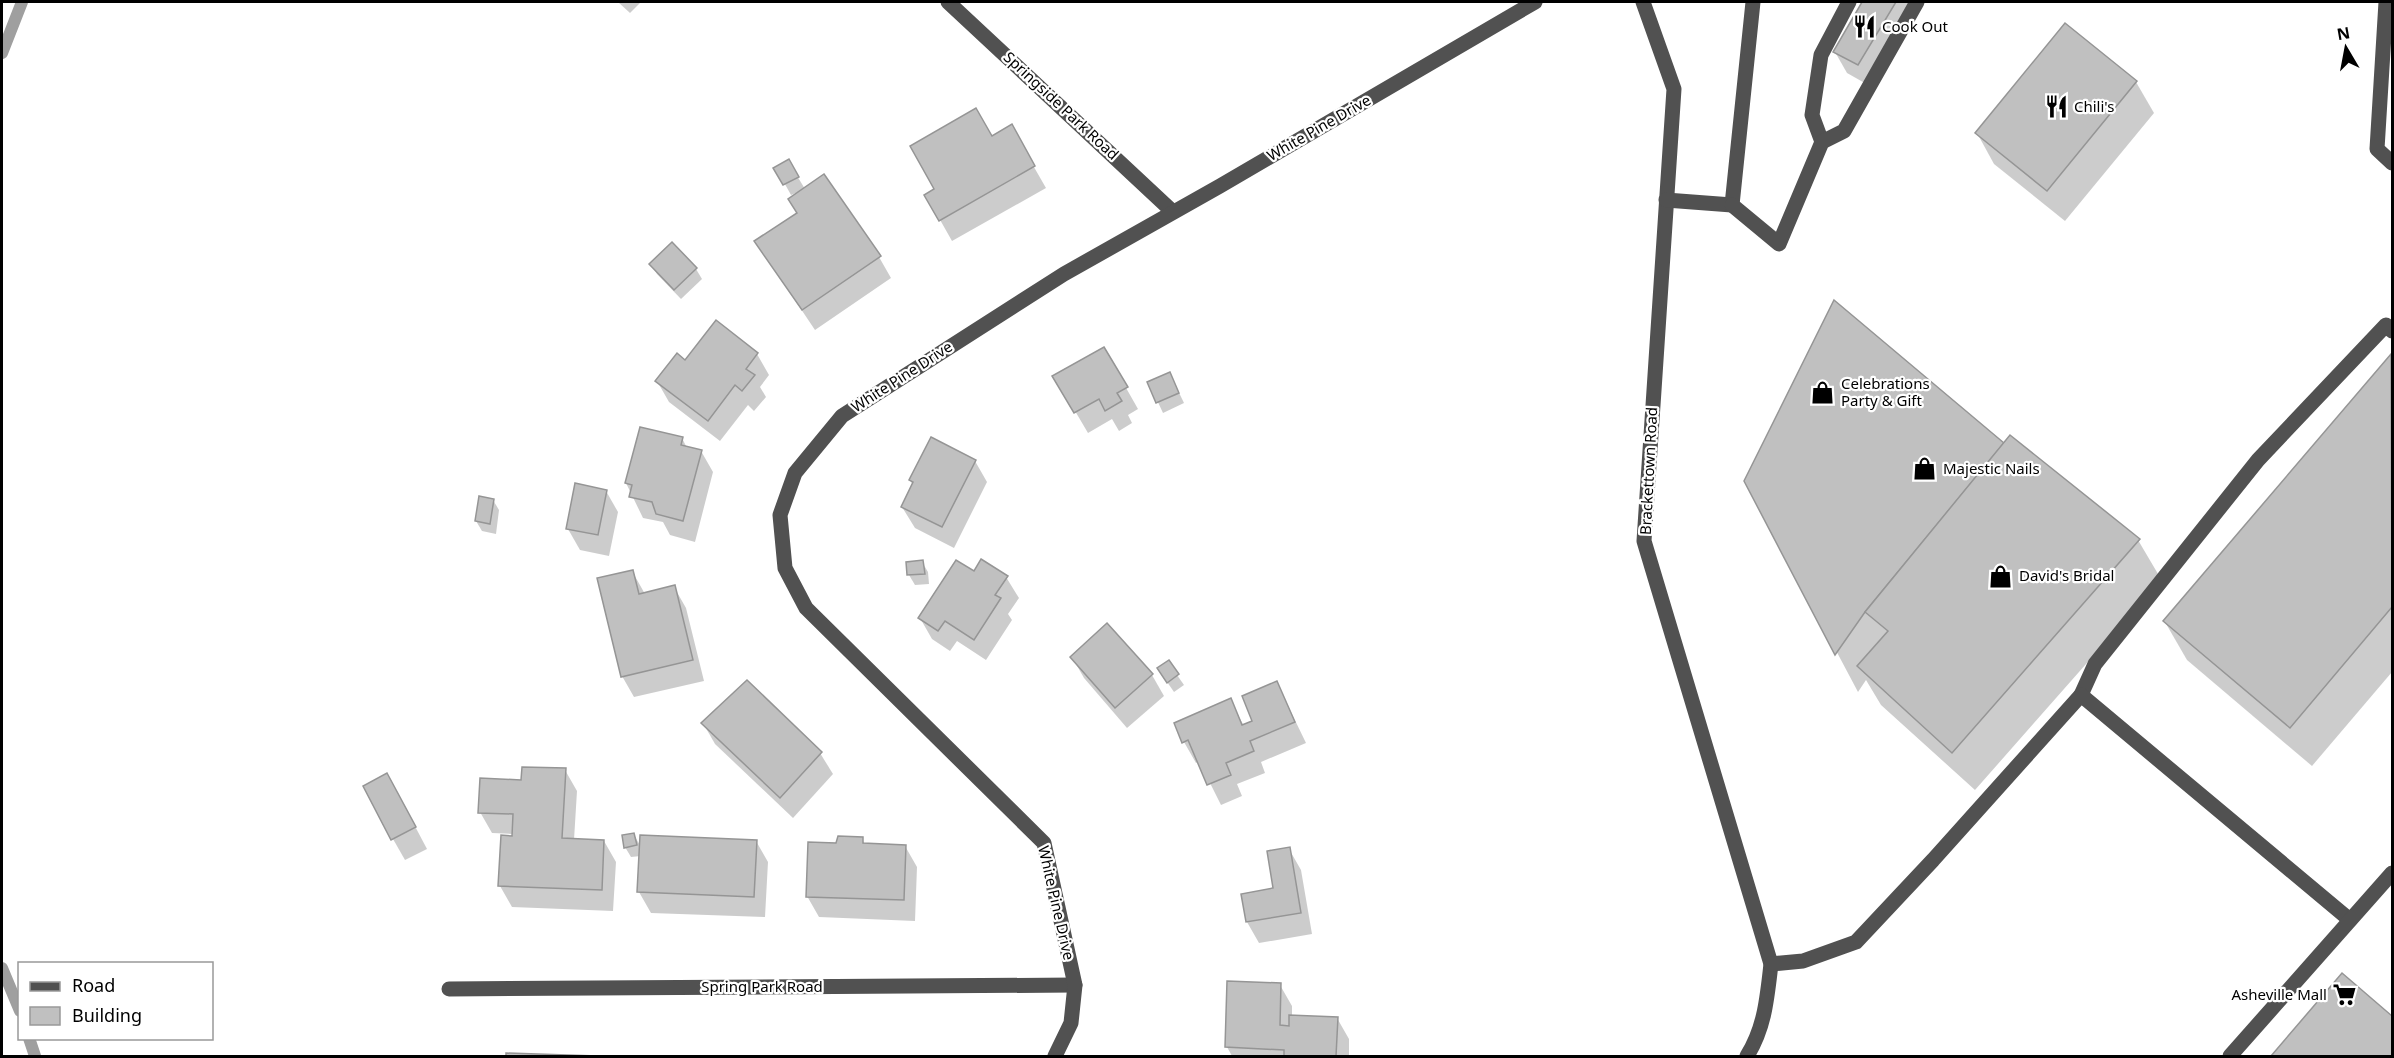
<svg xmlns="http://www.w3.org/2000/svg" width="2394" height="1058" font-family="'Noto Sans',sans-serif">
	<style>
		.shadow { fill: #0003 }
		.lines { fill: none; stroke-linecap: round; stroke-linejoin: round }
		.stream { stroke: #9f9f9f; stroke-width: 12 }
		.building { fill: #c0c0c0; stroke: #959595; stroke-width: 1.5 }
		.minor { stroke: #515151; stroke-width: 15 }
		.labels { text-anchor: middle; stroke-width: 4.5; stroke-linejoin: round; paint-order: stroke }
		.poi-label { font-size: 15px; fill: #000; stroke: #fff; text-anchor: start }
		.street-label { font-size: 15px; fill: #000; stroke: #fff }
	</style>
	<rect width="100%" height="100%" fill="#fff"/>
	<g class="shadow">
		<polygon points="618,2 641,2 630,13"/>
		<polygon points="1864,2 1920,2 1870,86 1847,73 1835,52"/>
		<polygon points="2066,25 2136,82 2154,113 2065,221 1994,164 1977,133"/>
		<polygon points="1011,127 1046,188 952,241 926,195 936,190 992,138"/>
		<polygon points="788,161 805,189 879,257 891,278 815,330 756,242 798,214 803,190 791,195 776,168"/>
		<polygon points="651,264 696,269 702,279 681,299 657,274"/>
		<polygon points="1104,349 1138,409 1128,415 1132,423 1119,431 1112,419 1088,433 1055,377"/>
		<polygon points="757,354 769,375 760,387 766,397 754,411 748,405 720,441 669,402 657,381 685,362"/>
		<polygon points="2391,356 2392,672 2312,766 2187,660 2165,622"/>
		<polygon points="1170,374 1184,403 1163,413 1149,383"/>
		<polygon points="682,438 687,448 701,451 713,472 695,542 670,535 663,522 643,518 626,483"/>
		<polygon points="2004,445 2138,540 2161,579 1975,790 1881,705 1866,680 1858,692 1746,481"/>
		<polygon points="975,461 987,482 954,548 915,528 902,507 913,485 910,480"/>
		<polygon points="606,491 618,512 609,556 580,550 568,529"/>
		<polygon points="493,500 499,510 496,534 482,531 476,521"/>
		<polygon points="922,562 928,572 929,584 915,585 909,575"/>
		<polygon points="632,571 645,594 674,587 686,608 704,681 634,697 622,676"/>
		<polygon points="974,573 1006,577 1019,598 1008,614 1012,620 986,660 957,641 950,651 932,639 920,618"/>
		<polygon points="1072,657 1152,675 1164,696 1127,728 1084,678"/>
		<polygon points="1168,662 1184,685 1174,692 1165,679"/>
		<polygon points="1277,683 1306,743 1261,762 1265,773 1237,784 1242,796 1221,805 1199,761 1196,763 1184,742 1230,700 1244,726 1254,722"/>
		<polygon points="703,723 820,753 833,774 793,818 715,744"/>
		<polygon points="565,770 577,791 574,840 604,841 616,862 613,911 512,907 500,886 513,834 492,833 480,812 522,782"/>
		<polygon points="399,796 427,849 405,860 393,839"/>
		<polygon points="634,835 641,847 756,841 768,862 765,917 651,913 639,892 641,856 631,857 625,847"/>
		<polygon points="862,839 865,845 905,846 917,867 915,921 819,917 807,896 837,845"/>
		<polygon points="1289,849 1301,870 1312,934 1259,943 1247,922 1242,895 1275,889"/>
		<polygon points="2342,976 2392,1018 2392,1056 2273,1056"/>
		<polygon points="1280,985 1292,1006 1292,1017 1337,1018 1349,1039 1349,1056 1232,1056 1227,1047"/>
		<polygon points="507,1054 559,1056 507,1056"/>
	</g>
	<g class="lines">
		<g class="stream">
			<polyline points="2,53 22,2"/>
			<polyline points="2,968 20,1011"/>
			<polyline points="29,1038 35,1056"/>
		</g>
	</g>
	<g class="building">
		<polygon points="1862,2 1896,2 1858,65 1833,52"/>
		<polygon points="2065,23 2137,81 2047,191 1975,133"/>
		<polygon points="976,108 992,136 1012,124 1035,166 939,221 924,195 934,189 910,146"/>
		<polygon points="789,159 799,177 783,185 773,168"/>
		<polygon points="824,174 881,256 802,310 754,241 797,213 788,199"/>
		<polygon points="672,242 697,268 674,290 649,264"/>
		<polygon points="1834,300 2004,443 1865,612 1835,655 1744,481"/>
		<polygon points="716,320 758,353 746,369 755,375 742,391 735,385 708,421 655,381 677,353 685,360"/>
		<polygon points="1104,347 1128,387 1117,393 1122,401 1105,411 1099,399 1074,413 1052,376"/>
		<polygon points="2391,354 2392,607 2290,728 2163,621"/>
		<polygon points="1170,372 1179,393 1156,403 1147,382"/>
		<polygon points="640,427 683,437 681,445 702,450 683,521 656,514 652,502 629,497 632,485 625,483"/>
		<polygon points="2010,435 2140,539 1952,753 1857,666 1888,631 1865,612"/>
		<polygon points="931,437 976,460 942,527 901,507 913,482 909,480"/>
		<polygon points="575,483 607,490 598,535 566,529"/>
		<polygon points="479,496 494,499 490,524 475,521"/>
		<polygon points="981,559 1008,576 995,595 1001,598 974,640 945,621 938,631 918,618 956,560 974,571"/>
		<polygon points="923,560 925,574 907,575 906,562"/>
		<polygon points="633,570 639,594 675,585 693,660 621,677 597,578"/>
		<polygon points="1107,623 1153,674 1115,708 1070,657"/>
		<polygon points="1169,660 1179,674 1167,683 1157,668"/>
		<polygon points="747,680 822,752 780,798 701,723"/>
		<polygon points="1277,681 1295,722 1250,741 1254,751 1226,763 1231,775 1207,785 1188,740 1182,743 1174,723 1231,698 1242,725 1252,721 1242,696"/>
		<polygon points="522,767 566,768 562,838 604,840 602,890 498,886 501,835 512,836 513,814 478,813 480,778 521,780"/>
		<polygon points="387,773 416,827 391,840 363,786"/>
		<polygon points="634,833 637,845 624,848 622,835"/>
		<polygon points="640,835 757,840 754,897 637,892"/>
		<polygon points="838,836 863,837 863,843 906,845 904,900 806,897 808,842 836,843"/>
		<polygon points="1290,847 1301,913 1246,922 1241,894 1273,888 1267,851"/>
		<polygon points="2342,973 2392,1016 2392,1056 2271,1056"/>
		<polygon points="1227,981 1281,983 1280,1025 1289,1026 1289,1015 1338,1017 1336,1056 1284,1056 1284,1050 1225,1047"/>
		<polygon points="506,1053 598,1056 506,1056"/>
	</g>
	<g class="lines">
		<g class="minor">
			<polyline points="948,2 1173,212"/>
			<path d="M1643 2 1674 89 1644 541 1771 964C1767 998 1765 1027 1747 1056"/>
			<polyline points="2386,2 2377,149 2392,163"/>
			<polyline points="1822,142 1812,115 1821,55 1849,2"/>
			<polyline points="1666,200 1732,205 1753,2"/>
			<polyline points="1732,205 1779,244 1822,142 1844,131 1917,2"/>
			<polyline points="2081,695 2095,664 2258,460 2386,325 2392,331"/>
			<polyline points="1771,964 1803,961 1856,942 1933,860 2081,695 2350,920"/>
			<polyline points="449,989 1075,985"/>
			<polyline points="1055,1056 1071,1023 1075,985 1044,843 806,608 785,568 780,515 795,473 842,416 1064,274 1220,186 1535,2"/>
			<polyline points="2230,1056 2392,873"/>
		</g>
	</g>
	<defs>
		<symbol id="restaurant-bare" viewBox="-9 -9 18 18"><path d="M-5-6h1v4h1v-4h1v4h1v-4h1v5L-1.5 .5V6h-2V.5L-5-1ZM5-6V6H3V1.5H1.5Q1.5-4 5-6Z" fill="#000" stroke="#fff" stroke-width="2.5" paint-order="stroke"/></symbol>
		<symbol id="shop-bare" viewBox="-9 -9 18 18"><path d="M-5-2.5h2.3a2.7 3.5 0 0 1 5.4 0H5L5.5 6h-11ZM-1.5-2.5h3a1.5 2.3 0 0 0-3 0Z" fill="#000" stroke="#fff" stroke-width="2.5" paint-order="stroke"/></symbol>
		<symbol id="supermarket-bare" viewBox="-9 -9 18 18"><path d="M-6-5.5h2.5l.6 2H6L4.5 2H-2.5L-4.4-4H-6ZM-1.5 3.2a1.3 1.3 0 1 0 .1 0ZM3 3.2a1.3 1.3 0 1 0 .1 0Z" fill="#000" stroke="#fff" stroke-width="2.5" paint-order="stroke"/></symbol>
	</defs>
	<g fill-rule="evenodd">
		<use href="#restaurant-bare" x="1848" y="10" width="33" height="33"/>
		<use href="#restaurant-bare" x="2040" y="90" width="33" height="33"/>
		<use href="#shop-bare" x="1806" y="376" width="33" height="33"/>
		<use href="#shop-bare" x="1908" y="452" width="33" height="33"/>
		<use href="#shop-bare" x="1984" y="560" width="33" height="33"/>
		<use href="#supermarket-bare" x="2328" y="978" width="33" height="33"/>
	</g>
	<g class="labels">
		<g class="poi-label">
			<text x="1882" y="32">Cook Out</text>
			<text x="2074" y="112">Chili's</text>
			<text x="1841" y="389">Celebrations<tspan x="1841" dy="17">Party &amp; Gift</tspan></text>
			<text x="1943" y="474">Majestic Nails</text>
			<text x="2019" y="581">David's Bridal</text>
			<text x="2327" y="1000" text-anchor="end">Asheville Mall</text>
		</g>
		<g class="street-label">
			<text transform="translate(1061 106) rotate(43)" y="5">Springside Park Road</text>
			<text transform="translate(1319 128) rotate(-30)" y="5">White Pine Drive</text>
			<text transform="translate(902 377) rotate(-33)" y="5">White Pine Drive</text>
			<text transform="translate(1649 471) rotate(-87)" y="5">Brackettown Road</text>
			<text transform="translate(1056 903) rotate(77)" y="5">White Pine Drive</text>
			<text x="762" y="992">Spring Park Road</text>
		</g>
	</g>
	<rect width="2394" height="1058" fill="none" stroke="#000000" stroke-width="6"/>
	<rect x="18" y="962" width="195" height="78" fill="#ffffff" stroke="#999999" stroke-width="1.5"/>
	<rect x="30" y="982" width="30" height="9" fill="#515151" stroke="#999999" stroke-width="1.5"/>
	<text x="72" y="992" font-size="18" fill="#000000">Road</text>
	<rect x="30" y="1007" width="30" height="18" fill="#c0c0c0" stroke="#999999" stroke-width="1.5"/>
	<text x="72" y="1022" font-size="18" fill="#000000">Building</text>
	<g transform="translate(2346 48) rotate(350)" stroke="#ffffff" stroke-width="4.5" paint-order="stroke">
	<path d="M0-4.5L10 22L0 15L-10 22Z" fill="#000000"/>
	<text y="-9" font-size="16" font-weight="bold" text-anchor="middle" fill="#000000">N</text>
	</g>
</svg>
